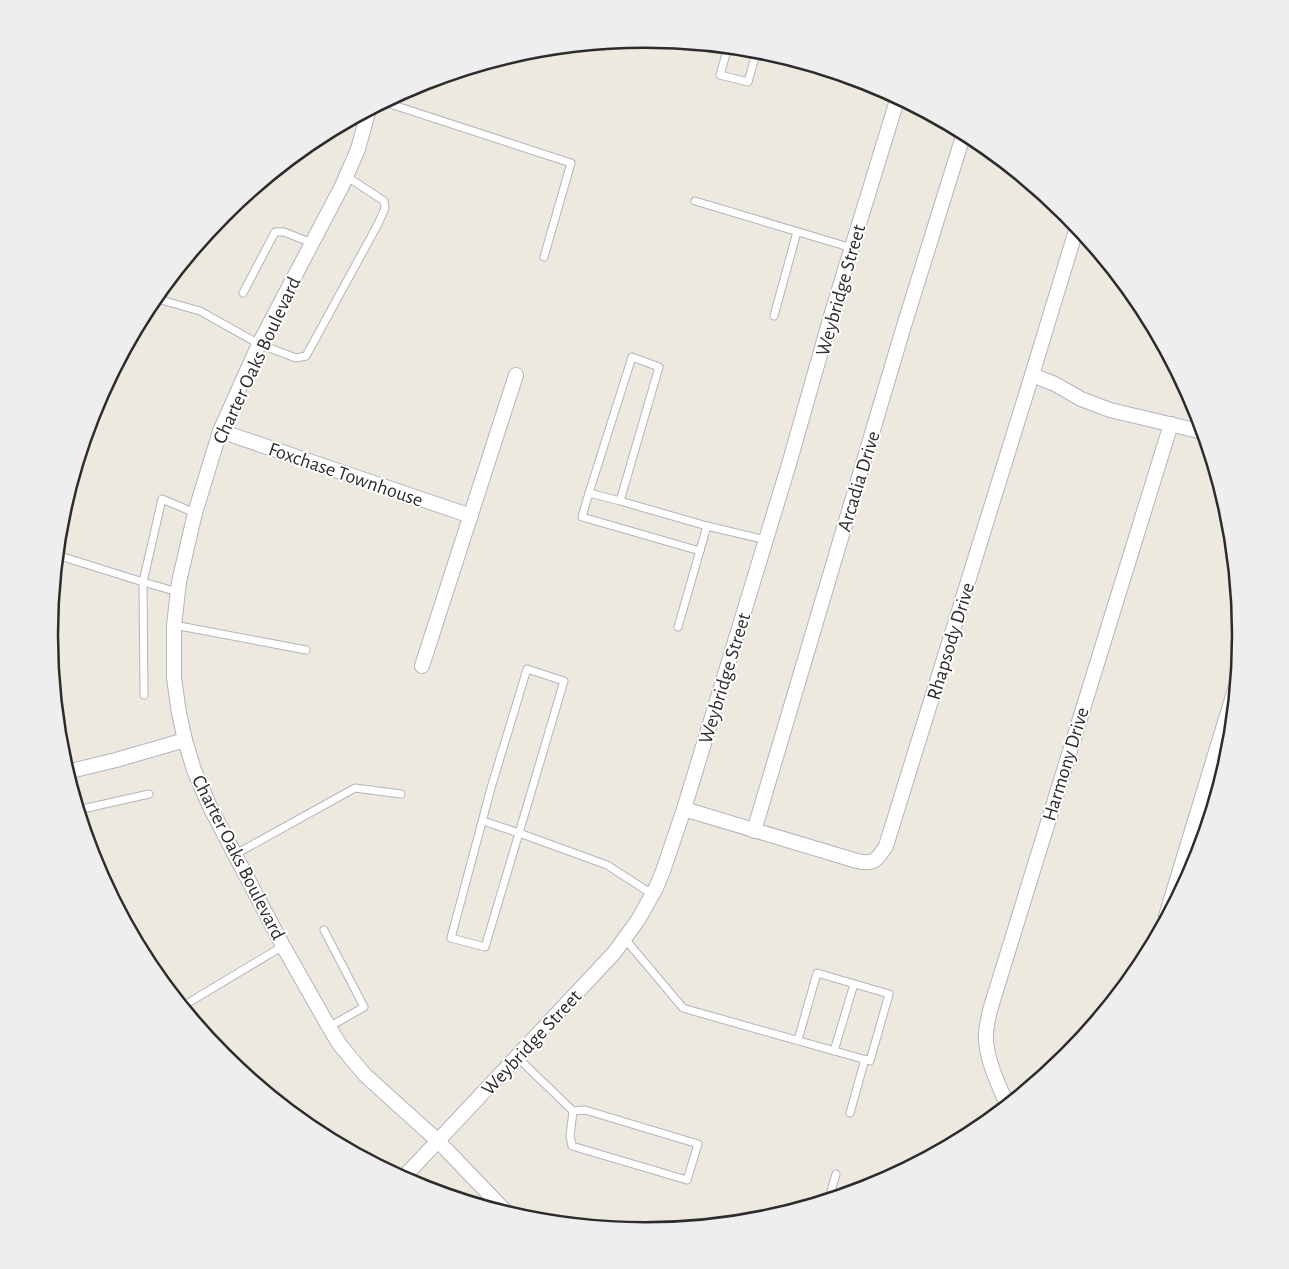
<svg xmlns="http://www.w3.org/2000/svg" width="1289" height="1269" font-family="'Alegreya Sans',sans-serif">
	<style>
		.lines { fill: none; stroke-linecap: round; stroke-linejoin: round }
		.service-casing { stroke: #b3b4bf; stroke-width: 9 }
		.minor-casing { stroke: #b3b4bf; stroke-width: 16 }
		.service { stroke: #fff; stroke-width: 7 }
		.minor { stroke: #fff; stroke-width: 14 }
		.labels { text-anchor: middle; stroke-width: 4; stroke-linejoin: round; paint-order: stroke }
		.street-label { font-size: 20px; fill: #2c2c2c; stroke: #fff }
		.rim { fill: none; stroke: #2c2c2c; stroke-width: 2.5 }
	</style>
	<rect width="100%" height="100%" fill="#ede9df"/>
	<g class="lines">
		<defs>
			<g id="service">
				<polyline points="728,47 720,75 748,82 757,50"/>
				<polyline points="384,102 571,163 544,257"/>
				<polyline points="695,201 852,248"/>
				<polyline points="243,293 275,232 284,232 312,243"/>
				<polyline points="154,298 200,311 259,344 296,358 306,356 378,224 385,208 384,201 346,176"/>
				<polyline points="774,316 797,232"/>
				<polyline points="589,493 582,517 700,551"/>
				<polyline points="620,501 589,493 632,357 659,367 620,501 707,526 766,540"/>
				<polyline points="57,555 143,582 144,695"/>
				<polyline points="178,592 143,582 162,499 195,513"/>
				<polyline points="174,625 306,650"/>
				<polyline points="678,627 707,526"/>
				<polyline points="78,810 149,794"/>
				<polyline points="483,821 519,833 564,681 527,669 491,788 451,938 485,947 519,833 607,865 652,894"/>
				<polyline points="234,855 355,788 401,794"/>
				<polyline points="324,930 364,1007 329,1027"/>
				<polyline points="625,939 683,1008 693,1011 870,1061 889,994 817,973 798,1040"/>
				<polyline points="183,1006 283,946"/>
				<polyline points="834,1051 854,984"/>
				<polyline points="517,1057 573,1111 585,1110 698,1144 687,1180 572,1146 570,1136 573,1111"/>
				<polyline points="850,1113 865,1059"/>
				<polyline points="829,1198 836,1174"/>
			</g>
			<g id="minor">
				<polyline points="369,109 358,149 342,186 259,344 220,431 195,513 179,582 174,625 174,678 179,713 185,740 194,770 210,807 283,946 329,1027 340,1045 365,1075 438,1141 506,1212"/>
				<polyline points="1032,375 1055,384 1081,399 1110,410 1203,432"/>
				<polyline points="220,431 471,516"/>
				<polyline points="422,666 516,375"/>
				<polyline points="67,772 116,760 185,740"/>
				<path d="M684 809 857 861C874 865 877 860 886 846L1032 375 1077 227"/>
				<polyline points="754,831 903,329 964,133"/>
				<polyline points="1166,916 1235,689"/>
				<path d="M1007 1104C998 1084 988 1063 986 1041 985 1031 988 1020 990 1010L1171 424"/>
				<polyline points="403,1178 614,953 638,920 656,888 663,871 684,809 789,464 833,309 898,97"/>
			</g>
		</defs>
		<use href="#service" class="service-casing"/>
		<use href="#minor" class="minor-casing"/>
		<use href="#service" class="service"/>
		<use href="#minor" class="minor"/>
	</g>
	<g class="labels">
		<g class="street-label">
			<text transform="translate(840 290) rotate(-74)" y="7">Weybridge Street</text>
			<text transform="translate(256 360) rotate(-65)" y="7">Charter Oaks Boulevard</text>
			<text transform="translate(346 474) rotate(19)" y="7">Foxchase Townhouse</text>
			<text transform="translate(858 481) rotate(-73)" y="7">Arcadia Drive</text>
			<text transform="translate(950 641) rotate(-73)" y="7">Rhapsody Drive</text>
			<text transform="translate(724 678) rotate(-73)" y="7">Weybridge Street</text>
			<text transform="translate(1065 764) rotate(-73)" y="7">Harmony Drive</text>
			<text transform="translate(239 857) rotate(63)" y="7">Charter Oaks Boulevard</text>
			<text transform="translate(531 1042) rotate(-47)" y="7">Weybridge Street</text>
		</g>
	</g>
	<path d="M0 0H1289V1269H0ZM58 635a587 587 0 1 1 1174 0a587 587 0 1 1-1174 0Z" fill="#eee" fill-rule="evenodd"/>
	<path class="rim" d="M58 635a587 587 0 1 1 1174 0a587 587 0 1 1-1174 0Z"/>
</svg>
